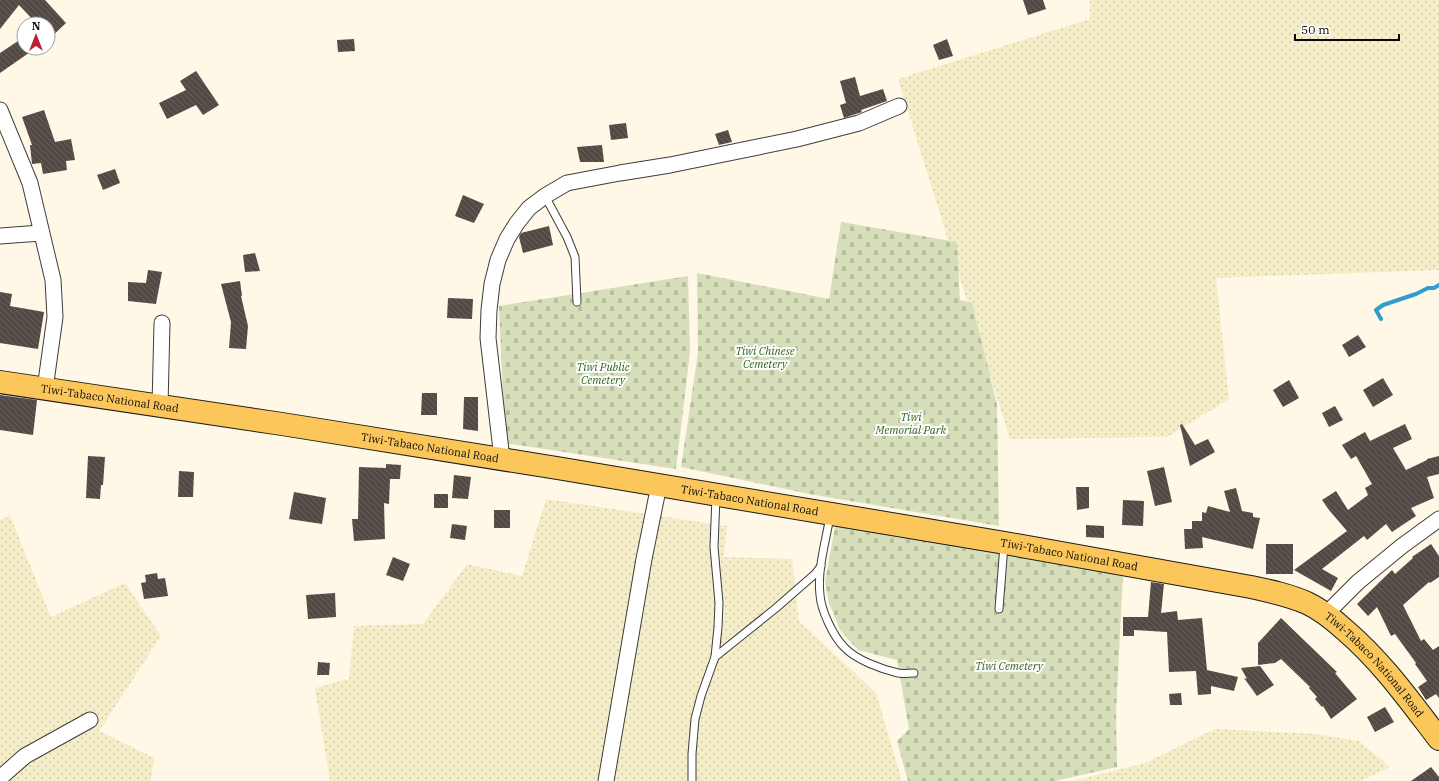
<svg xmlns="http://www.w3.org/2000/svg" width="1439" height="781" font-family="'IBM Plex Serif',serif">
	<style>
		.farmland { fill: url(#farmland-dots) }
		.cemetery { fill: url(#cemetery-stones) }
		.lines { fill: none; stroke-linecap: round; stroke-linejoin: round }
		.stream { stroke: #309dd0; stroke-width: 4 }
		.building { fill: url(#building-back-hatch) }
		.service-casing { stroke: #3d3d3d; stroke-width: 9 }
		.minor-casing { stroke: #3d3d3d; stroke-width: 17 }
		.primary-casing { stroke: #1b1b1b; stroke-width: 24 }
		.service { stroke: #fff; stroke-width: 7 }
		.minor { stroke: #fff; stroke-width: 15 }
		.primary { stroke: #fcc75a; stroke-width: 22 }
		.labels { text-anchor: middle; stroke-width: 4; stroke-linejoin: round; paint-order: stroke }
		.park-label { font-size: 11px; font-style: italic; fill: #2f621a; stroke: #fff }
		.street-label { font-size: 11px; fill: #0a0a0a; stroke: #fff }
	</style>
	<defs>
		<pattern id="farmland-dots" width="8" height="8" patternUnits="userSpaceOnUse"><rect width="8" height="8" fill="#f5edc8"/><path d="M2 2h.1M6 6h.1" fill="none" stroke="#d1caaa" stroke-width="1.8" stroke-linecap="round"/></pattern>
		<pattern id="cemetery-stones" width="16" height="16" patternUnits="userSpaceOnUse"><rect width="16" height="16" fill="#d6dfba"/><path d="M2 7V4a2 2 0 0 1 4 0v3zM10 15v-3a2 2 0 0 1 4 0v3z" fill="#b6be9f"/></pattern>
		<pattern id="building-back-hatch" width="6" height="6" patternUnits="userSpaceOnUse"><rect width="6" height="6" fill="#534a46"/><path d="M-1 5l2 2M0 0l6 6M5-1l2 2" fill="none" stroke="#67605c"/></pattern>
	</defs>
	<rect width="100%" height="100%" fill="#fff8e7"/>
	<g class="farmland">
		<polygon points="1090,0 1439,0 1439,270 1216,278 1229,399 1167,437 1010,439 898,79 1090,19"/>
		<polygon points="546,499 727,526 724,557 792,559 799,621 876,693 902,781 330,781 315,688 349,679 354,626 423,624 467,564 522,576"/>
		<polygon points="10,516 51,617 125,583 161,636 99,731 154,758 151,781 0,781 0,520"/>
		<polygon points="1215,729 1316,734 1359,741 1390,767 1361,781 1073,781 1145,763"/>
	</g>
	<g class="cemetery">
		<polygon points="841,222 957,242 960,300 972,303 997,404 999,526 809,494 681,467 698,353 697,273 829,299"/>
		<polygon points="688,276 690,352 676,469 505,443 499,306"/>
		<polygon points="836,521 1123,576 1116,712 1117,767 1055,781 908,781 897,741 909,729 897,660 858,650 840,630 829,603 825,582"/>
	</g>
	<g class="lines">
		<polyline class="stream" points="1381,319 1376,310 1383,305 1416,294 1428,288 1434,288 1439,285"/>
	</g>
	<g class="building">
		<polygon points="0,0 45,0 66,23 48,40 48,24 37,24 19,5 0,29"/>
		<polygon points="1023,0 1043,0 1046,9 1028,15"/>
		<polygon points="24,37 24,48 36,48 0,73 0,53"/>
		<polygon points="354,39 355,51 338,52 337,40"/>
		<polygon points="947,39 953,56 939,60 933,45"/>
		<polygon points="196,71 219,105 203,115 196,105 167,119 159,103 186,90 180,81"/>
		<polygon points="855,77 860,96 883,89 887,101 861,110 862,112 844,118 840,105 846,103 840,81"/>
		<polygon points="44,110 55,142 71,139 75,160 66,161 67,170 43,174 41,163 32,164 30,145 32,145 22,117"/>
		<polygon points="626,123 628,138 611,140 609,125"/>
		<polygon points="728,130 732,142 719,145 715,134"/>
		<polygon points="602,145 604,162 580,162 577,147"/>
		<polygon points="115,169 120,183 103,190 97,175"/>
		<polygon points="463,195 484,204 474,223 455,216"/>
		<polygon points="549,226 553,245 523,253 519,237 521,233"/>
		<polygon points="255,253 260,271 245,272 243,255"/>
		<polygon points="148,270 162,272 156,304 128,301 128,282 146,283"/>
		<polygon points="240,281 242,296 241,296 248,326 246,349 229,348 231,322 221,284"/>
		<polygon points="0,292 12,294 10,306 44,312 38,349 0,343"/>
		<polygon points="448,298 473,299 472,319 447,318"/>
		<polygon points="1358,335 1366,347 1349,357 1342,345"/>
		<polygon points="1383,378 1393,395 1373,407 1363,390"/>
		<polygon points="1289,380 1299,398 1283,407 1273,390"/>
		<polygon points="422,393 437,393 437,415 421,415"/>
		<polygon points="0,395 37,400 33,435 0,430"/>
		<polygon points="464,397 478,397 478,431 463,429"/>
		<polygon points="1335,406 1343,420 1329,427 1322,413"/>
		<polygon points="1182,424 1195,445 1208,439 1215,452 1190,466 1180,425"/>
		<polygon points="1405,424 1412,439 1393,448 1406,470 1427,460 1427,459 1439,456 1439,474 1427,477 1434,498 1411,508 1416,516 1392,532 1386,524 1367,540 1364,536 1322,569 1338,578 1331,591 1294,570 1347,531 1329,510 1322,500 1336,491 1348,510 1368,495 1365,488 1372,484 1356,456 1351,459 1342,445 1365,432 1370,441"/>
		<polygon points="88,456 105,457 103,485 101,485 100,499 86,498"/>
		<polygon points="386,464 401,465 400,479 390,479 389,504 384,503 385,539 354,541 352,519 358,519 359,467 386,468"/>
		<polygon points="1164,467 1172,502 1155,506 1147,471"/>
		<polygon points="179,471 194,472 193,497 178,497"/>
		<polygon points="454,475 471,477 468,499 452,498"/>
		<polygon points="1076,487 1089,487 1089,508 1077,510"/>
		<polygon points="1236,488 1242,511 1253,513 1253,517 1260,518 1253,549 1202,537 1203,548 1185,549 1184,529 1192,529 1192,521 1202,521 1202,512 1206,513 1208,506 1230,512 1224,491"/>
		<polygon points="294,492 326,498 322,524 289,519"/>
		<rect x="434" y="494" width="14" height="14"/>
		<polygon points="1123,500 1144,501 1143,526 1122,525"/>
		<rect x="494" y="510" width="16" height="18"/>
		<polygon points="452,524 467,526 465,540 450,538"/>
		<polygon points="1086,525 1104,526 1104,538 1086,537"/>
		<rect x="1266" y="544" width="27" height="30"/>
		<polygon points="1431,544 1439,556 1439,577 1430,583 1429,582 1403,605 1421,641 1424,639 1433,650 1439,646 1439,698 1436,694 1426,700 1418,687 1427,681 1415,664 1416,663 1395,634 1391,636 1377,607 1368,616 1357,604 1392,570 1395,574 1413,558 1412,557"/>
		<polygon points="393,557 410,564 403,581 386,575"/>
		<polygon points="157,573 158,579 165,578 168,596 144,599 141,583 146,582 145,575"/>
		<polygon points="1151,582 1164,584 1161,613 1177,611 1178,620 1202,618 1207,670 1238,677 1234,691 1211,686 1211,694 1198,695 1196,671 1169,672 1167,632 1134,630 1134,636 1123,636 1123,617 1148,617"/>
		<polygon points="335,593 336,617 308,619 306,595"/>
		<polygon points="1281,618 1337,672 1335,673 1357,699 1331,719 1323,706 1322,707 1315,699 1317,697 1309,688 1310,687 1281,659 1275,663 1258,665 1258,643"/>
		<polygon points="318,662 330,663 329,675 317,675"/>
		<polygon points="1260,666 1274,685 1257,696 1244,678 1247,679 1241,668"/>
		<polygon points="1181,693 1182,705 1170,705 1169,694"/>
		<polygon points="1385,707 1394,722 1375,732 1367,717"/>
		<polygon points="1431,767 1439,777 1439,781 1411,781"/>
	</g>
	<g class="lines">
		<defs>
			<g id="service">
				<polyline points="545,196 567,237 575,257 577,302"/>
				<path d="M830 516C826 541 817 569 820 595 821 610 833 636 844 647 856 660 881 669 898 673 903 674 909 673 914 673"/>
				<polyline points="999,609 1004,545"/>
				<polyline points="715,657 776,608 815,574 821,566"/>
				<polyline points="692,781 692,754 695,719 701,696 715,657 718,627 719,603 714,547 716,497"/>
			</g>
			<g id="minor">
				<polyline points="0,110 30,183 53,280 55,317 45,389"/>
				<polyline points="0,236 41,233"/>
				<polyline points="160,406 162,323"/>
				<polyline points="502,459 488,338 489,310 492,284 498,260 507,239 517,223 529,208 545,196 567,183 620,173 670,165 797,139 859,123 899,106"/>
				<polyline points="1326,614 1358,582 1402,546 1439,519"/>
				<polyline points="0,778 25,756 90,720"/>
				<polyline points="606,781 644,559 659,485"/>
			</g>
			<g id="primary">
				<path id="s1" d="M0 382 282 424 557 468 1005 543 1251 587C1270 591 1289 595 1307 603 1322 610 1334 620 1346 631 1383 663 1409 700 1439 739"/>
			</g>
		</defs>
		<use href="#service" class="service-casing"/>
		<use href="#minor" class="minor-casing"/>
		<use href="#primary" class="primary-casing"/>
		<use href="#service" class="service"/>
		<use href="#minor" class="minor"/>
		<use href="#primary" class="primary"/>
	</g>
	<g class="labels">
		<g class="park-label">
			<text x="765" y="355">Tiwi Chinese<tspan x="765" dy="13">Cemetery</tspan></text>
			<text x="603" y="371">Tiwi Public<tspan x="603" dy="13">Cemetery</tspan></text>
			<text x="911" y="421">Tiwi<tspan x="911" dy="13">Memorial Park</tspan></text>
			<text x="1009" y="670">Tiwi Cemetery</text>
		</g>
		<g class="street-label">
			<text dy="4" stroke="none"><textPath href="#s1" startOffset="111">Tiwi-Tabaco National Road</textPath></text>
			<text dy="4" stroke="none"><textPath href="#s1" startOffset="435">Tiwi-Tabaco National Road</textPath></text>
			<text dy="4" stroke="none"><textPath href="#s1" startOffset="759">Tiwi-Tabaco National Road</textPath></text>
			<text dy="4" stroke="none"><textPath href="#s1" startOffset="1083">Tiwi-Tabaco National Road</textPath></text>
			<text dy="4" stroke="none"><textPath href="#s1" startOffset="1418">Tiwi-Tabaco National Road</textPath></text>
		</g>
	</g>
	<g transform="translate(36 36)"><circle r="19" fill="#ffffff" stroke="#9d9d9d"/>
	<path d="M0-3L7 15L0 10L-7 15Z" fill="#bc2034"/>
	<text y="-6" font-size="11" font-weight="bold" text-anchor="middle" fill="#0a0a0a">N</text>
	</g>
	<path d="M1295 34v6h104v-6" fill="none" stroke="#0a0a0a" stroke-width="2"/>
	<text x="1301" y="34" font-size="12" fill="#0a0a0a" stroke="#ffffff" stroke-width="3" paint-order="stroke">50 m</text>
</svg>
